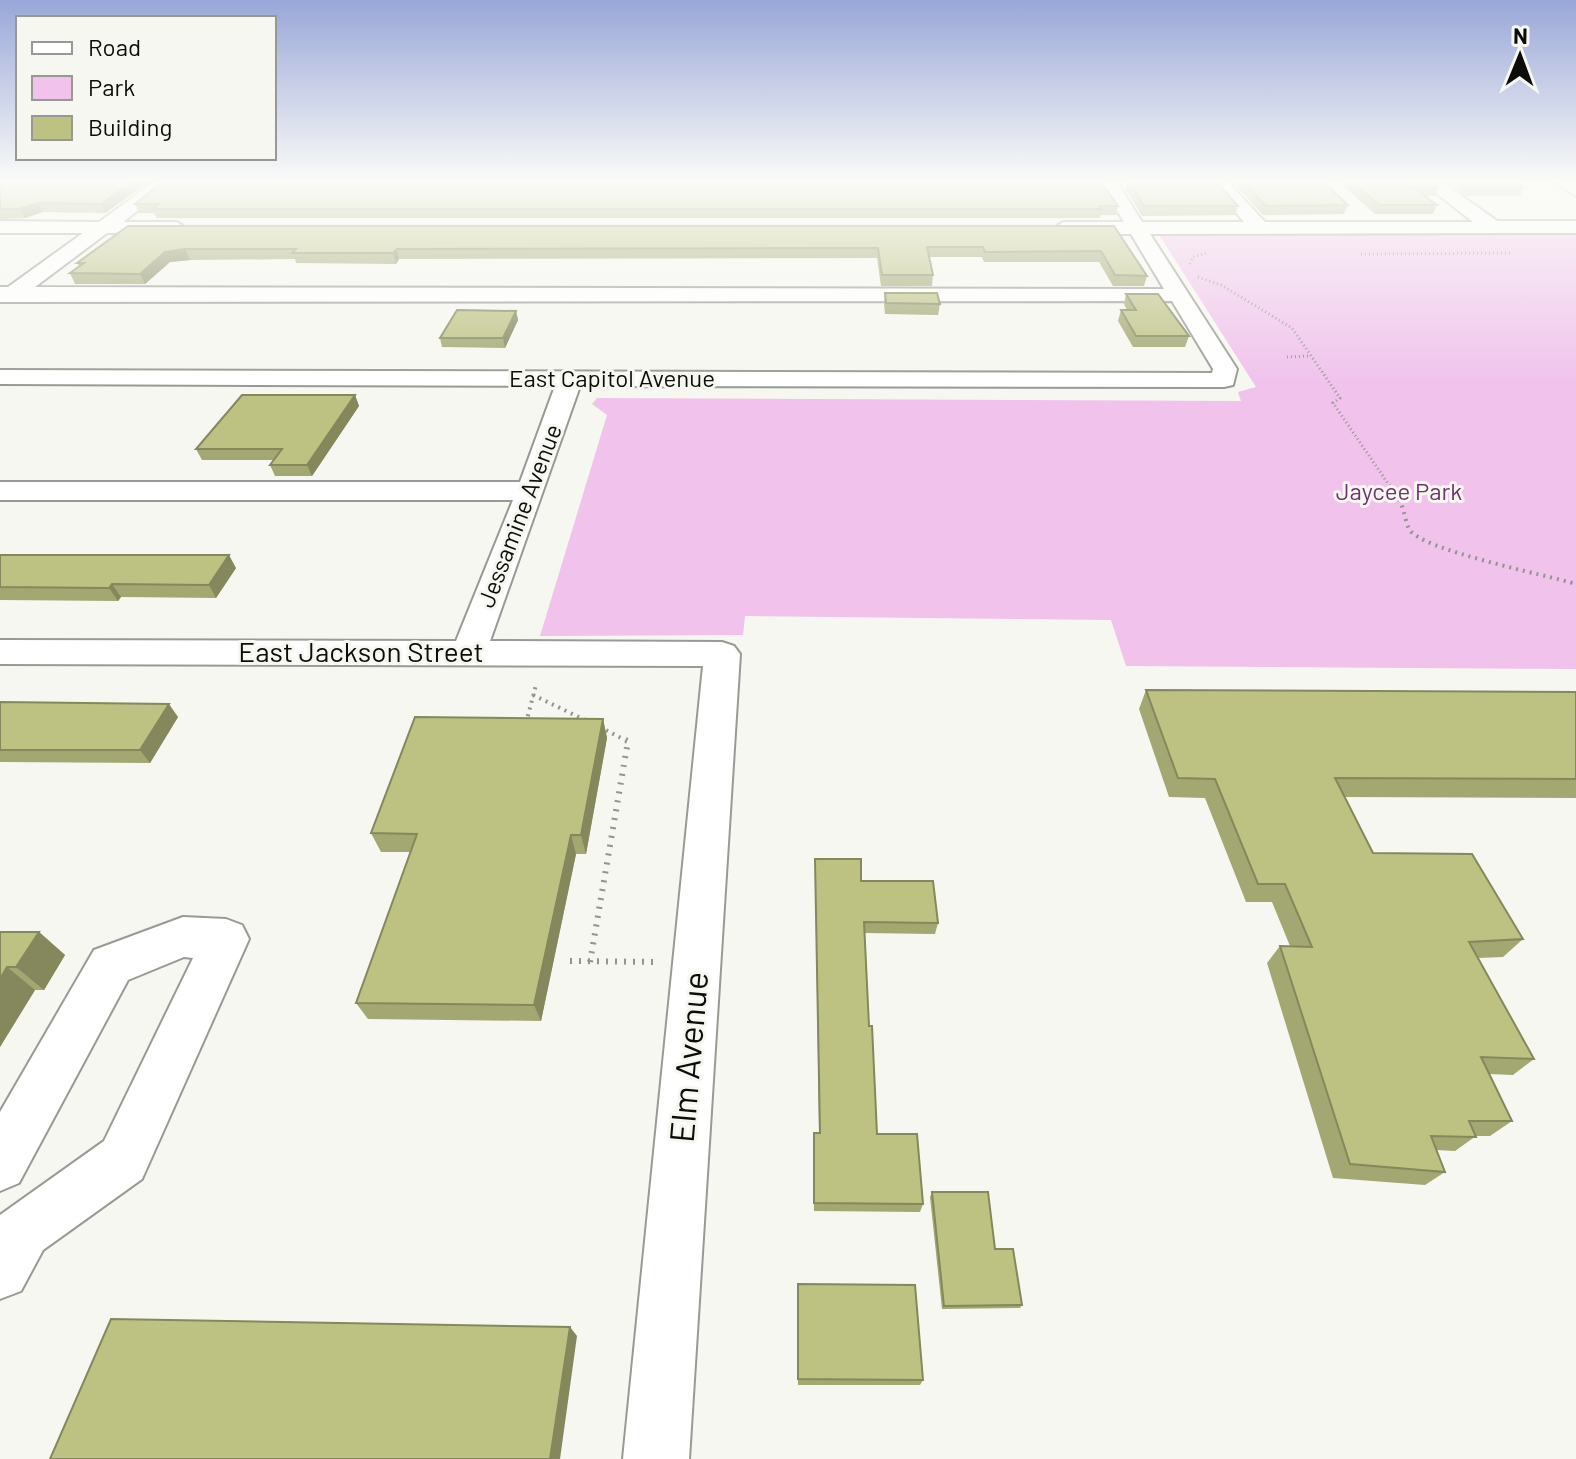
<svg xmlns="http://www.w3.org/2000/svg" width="1576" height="1459" font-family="Barlow,sans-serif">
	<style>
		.green { fill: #f0c2ec }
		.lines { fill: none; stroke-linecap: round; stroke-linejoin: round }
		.minor-casing { stroke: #999a94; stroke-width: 4 }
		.path-far2 { stroke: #93948f; stroke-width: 3; stroke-dasharray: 1 3; stroke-linecap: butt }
		.path-far1 { stroke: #93948f; stroke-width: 4; stroke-dasharray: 2 5; stroke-linecap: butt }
		.path { stroke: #93948f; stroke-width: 6; stroke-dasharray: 2 7; stroke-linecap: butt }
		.minor { fill: #fff; fill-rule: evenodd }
		.wall { fill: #a3a771 }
		.shaded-wall { fill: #84885c }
		.building { fill: #bdc283; stroke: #84885c; stroke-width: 2 }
		.labels { text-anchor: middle; stroke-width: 6; stroke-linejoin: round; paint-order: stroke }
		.far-street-label { font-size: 24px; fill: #0c0d0a; stroke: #f6f7f0 }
		.far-park-label { font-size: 24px; fill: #6f346c; stroke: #f6f7f0 }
		.street-label { font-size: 28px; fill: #0c0d0a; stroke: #f6f7f0 }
		.near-street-label { font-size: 34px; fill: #0c0d0a; stroke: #f6f7f0 }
	</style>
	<rect width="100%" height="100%" fill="#f6f7f0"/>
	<polygon class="green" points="1158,233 1576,233 1576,669 1126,666 1111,620 745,616 743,635 540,636 607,415 592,404 597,398 1241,401 1238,392 1256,387"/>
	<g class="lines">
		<defs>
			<g id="minor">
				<polygon points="158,179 178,179 123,222 177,222 186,228 184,232 107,233 35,287 1164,289 1131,234 1063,234 1054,228 1063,222 1124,222 1098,179 1115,179 1142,222 1244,222 1207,179 1225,179 1265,222 1473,222 1418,179 1438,179 1497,221 1576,221 1576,233 1150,234 1237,369 1233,385 1224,387 580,386 490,641 722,642 734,646 740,654 689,1459 623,1459 703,666 0,664 0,640 456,641 513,500 0,500 0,482 520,482 555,386 0,384 0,370 1212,373 1213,369 1172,301 0,302 0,287 8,287 83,233 0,233 0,221 99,222"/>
				<polygon points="1549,179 1570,179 1576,183 1576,196"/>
				<polygon points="183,917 226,919 242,925 249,939 142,1179 43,1250 21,1291 0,1299 0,1215 104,1141 193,958 184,957 128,980 19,1183 0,1191 0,1112 94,950"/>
			</g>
		</defs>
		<use href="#minor" class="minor-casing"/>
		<g class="path-far2">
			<polyline points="1361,254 1511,253"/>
			<polyline points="1190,264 1193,257 1207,253"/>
			<polyline points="1198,277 1221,285 1292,328 1340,398 1333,403 1400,501"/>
			<polyline points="1287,357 1310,356"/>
		</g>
		<g class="path-far1">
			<path d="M1399 499C1404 509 1405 520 1409 529 1420 550 1547 575 1576 584"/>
			<polyline points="533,695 587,721"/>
			<polyline points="526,723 536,685"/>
			<polyline points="600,727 625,740"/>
		</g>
		<g class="path">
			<polyline points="570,961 658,962"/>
			<polyline points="590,962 628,741 621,738"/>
		</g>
		<use href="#minor" class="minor"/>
	</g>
	<g class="wall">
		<polygon points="0,179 153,179 105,213 43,212 25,218 0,219"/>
		<polygon points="1164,179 1214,179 1238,206 1235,215 1142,216 1126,190 1128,181 1165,181"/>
		<polygon points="1230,179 1320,179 1348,205 1344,214 1263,215"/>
		<polygon points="1335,179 1429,179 1439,187 1435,196 1425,196 1437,205 1433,214 1375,214"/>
		<polygon points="1444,179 1512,179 1524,187 1520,196 1467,196"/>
		<polygon points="135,204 1118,206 1116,215 1101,215 1100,218 157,218 154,213 139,213"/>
		<polygon points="128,226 1114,226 1147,276 1144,286 1113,286 1099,262 984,262 982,257 929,257 933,275 932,286 881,286 877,258 399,259 396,264 296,263 295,259 190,260 170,262 145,284 75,284 70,273 79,266 77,263"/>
		<polygon points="885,293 940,304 938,315 885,314 884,304"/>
		<polygon points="1126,294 1189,336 1185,347 1133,347 1118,321 1121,310 1127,310 1124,304"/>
		<polygon points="516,311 518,320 505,348 442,347 440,338"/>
		<polygon points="355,395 359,406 312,476 275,476 270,465 274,460 202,460 196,449"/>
		<polygon points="0,555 236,568 216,598 121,597 118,601 0,600"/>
		<polygon points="1146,690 1576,692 1576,798 1344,797 1373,853 1523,939 1503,957 1478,958 1534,1059 1513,1075 1489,1074 1512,1121 1490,1136 1476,1136 1455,1151 1437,1150 1445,1172 1425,1185 1333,1178 1267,963 1280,946 1290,946 1272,902 1246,902 1205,798 1169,797 1139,709"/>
		<polygon points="0,702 178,717 150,763 0,762"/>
		<polygon points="603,719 607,738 586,854 576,854 541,1021 368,1019 356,1003 410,852 381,852 371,833"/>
		<polygon points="815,859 861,881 938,923 935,934 864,933 869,1026 877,1134 923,1204 920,1212 814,1211 813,1142 819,1133"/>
		<polygon points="0,932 39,932 65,955 44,990 35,990 0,1047"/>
		<polygon points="932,1192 995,1249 1022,1305 1020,1308 942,1309 930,1197"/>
		<polygon points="798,1284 923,1380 920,1385 798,1385"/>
	</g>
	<g class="shaded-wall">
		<polygon points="136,179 153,179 105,213 101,204"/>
		<polygon points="38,203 43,212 25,218 20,209"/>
		<polygon points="185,249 190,260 170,262 145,284 140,274 165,252"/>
		<polygon points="397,249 399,259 396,264 393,253"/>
		<polygon points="516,311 518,320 505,348 503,338"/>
		<polygon points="355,395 359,406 312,476 307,465"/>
		<polygon points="229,555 236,568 216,598 209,585"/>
		<polygon points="112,584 121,597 118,601 109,588"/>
		<polygon points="169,704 178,717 150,763 140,750"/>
		<polygon points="603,719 607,738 586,854 581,835"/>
		<polygon points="571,835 576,854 541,1021 534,1005"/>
		<polygon points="39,932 65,955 44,990 16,967"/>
		<polygon points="7,967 35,990 0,1047 0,979"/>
		<polygon points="570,1327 577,1336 560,1459 550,1459"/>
	</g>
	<g class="building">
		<polygon points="0,179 136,179 101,204 38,203 20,209 0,209"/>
		<polygon points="166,179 1099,179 1118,206 1100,206 1102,209 152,209 159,204 135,204"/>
		<polygon points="1174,179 1214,179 1238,206 1144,206 1128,181 1175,181"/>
		<polygon points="1240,179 1320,179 1348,205 1266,206"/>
		<polygon points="1349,179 1429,179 1439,187 1413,187 1437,205 1379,205"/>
		<polygon points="1460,179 1512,179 1524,187 1471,187"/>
		<polygon points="128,226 1114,226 1147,276 1115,275 1101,251 985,252 983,247 927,247 933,275 882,275 878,248 397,249 393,253 292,253 296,249 185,249 165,252 140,274 70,273 84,263 77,263"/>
		<polygon points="885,293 937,293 940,304 886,303"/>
		<polygon points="1126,294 1158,294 1189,336 1136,336 1121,310 1136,310"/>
		<polygon points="457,310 516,311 503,338 440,338"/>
		<polygon points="242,395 355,395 307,465 270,465 282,449 196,449"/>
		<polygon points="0,555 229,555 209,585 112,584 109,588 0,587"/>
		<polygon points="1146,690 1576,692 1576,779 1335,778 1373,853 1472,854 1523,939 1469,942 1534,1059 1481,1057 1512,1121 1469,1121 1476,1137 1431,1136 1445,1172 1350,1164 1280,946 1312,947 1285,884 1258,884 1215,779 1178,778"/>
		<polygon points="0,702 169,704 140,750 0,750"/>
		<polygon points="415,717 603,719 581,835 571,835 534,1005 356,1003 417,834 371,833"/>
		<polygon points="815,859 861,859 861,881 933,881 938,923 864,922 869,1026 872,1026 877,1134 917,1134 923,1204 814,1203 814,1133 820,1133"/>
		<polygon points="0,932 39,932 16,967 7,967 0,979"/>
		<polygon points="932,1192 988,1192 995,1249 1013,1249 1022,1305 944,1306"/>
		<polygon points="798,1284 915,1285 923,1380 798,1379"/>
		<polygon points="111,1319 570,1327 550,1459 50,1459"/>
	</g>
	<linearGradient id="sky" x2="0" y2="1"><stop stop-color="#99a7d8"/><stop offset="0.47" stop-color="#fbfbf8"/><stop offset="1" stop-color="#fbfbf8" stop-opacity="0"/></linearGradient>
	<rect width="1576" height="384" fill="url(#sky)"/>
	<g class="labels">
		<g class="far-street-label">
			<text x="612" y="387">East Capitol Avenue</text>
			<text transform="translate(520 516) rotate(-69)" y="8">Jessamine Avenue</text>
		</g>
		<g class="far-park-label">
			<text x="1399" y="500">Jaycee Park</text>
		</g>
		<g class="street-label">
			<text x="361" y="662">East Jackson Street</text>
		</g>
		<g class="near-street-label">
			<text transform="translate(689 1057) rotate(-85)" y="12">Elm Avenue</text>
		</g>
	</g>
	<rect x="16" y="16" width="260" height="144" fill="#f6f7f0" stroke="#989994" stroke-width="2"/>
	<rect x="32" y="42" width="40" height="12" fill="#ffffff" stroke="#989994" stroke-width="2"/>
	<text x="88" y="56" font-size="24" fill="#0c0d0a">Road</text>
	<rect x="32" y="76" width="40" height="24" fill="#f0c2ec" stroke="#989994" stroke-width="2"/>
	<text x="88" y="96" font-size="24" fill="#0c0d0a">Park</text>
	<rect x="32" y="116" width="40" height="24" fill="#bdc283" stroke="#989994" stroke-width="2"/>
	<text x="88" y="136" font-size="24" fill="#0c0d0a">Building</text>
	<g transform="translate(1520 56) rotate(1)" stroke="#f6f7f0" stroke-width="6" paint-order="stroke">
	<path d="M0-6L14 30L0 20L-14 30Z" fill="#0c0d0a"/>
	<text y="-12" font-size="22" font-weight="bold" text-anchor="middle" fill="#0c0d0a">N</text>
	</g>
</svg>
